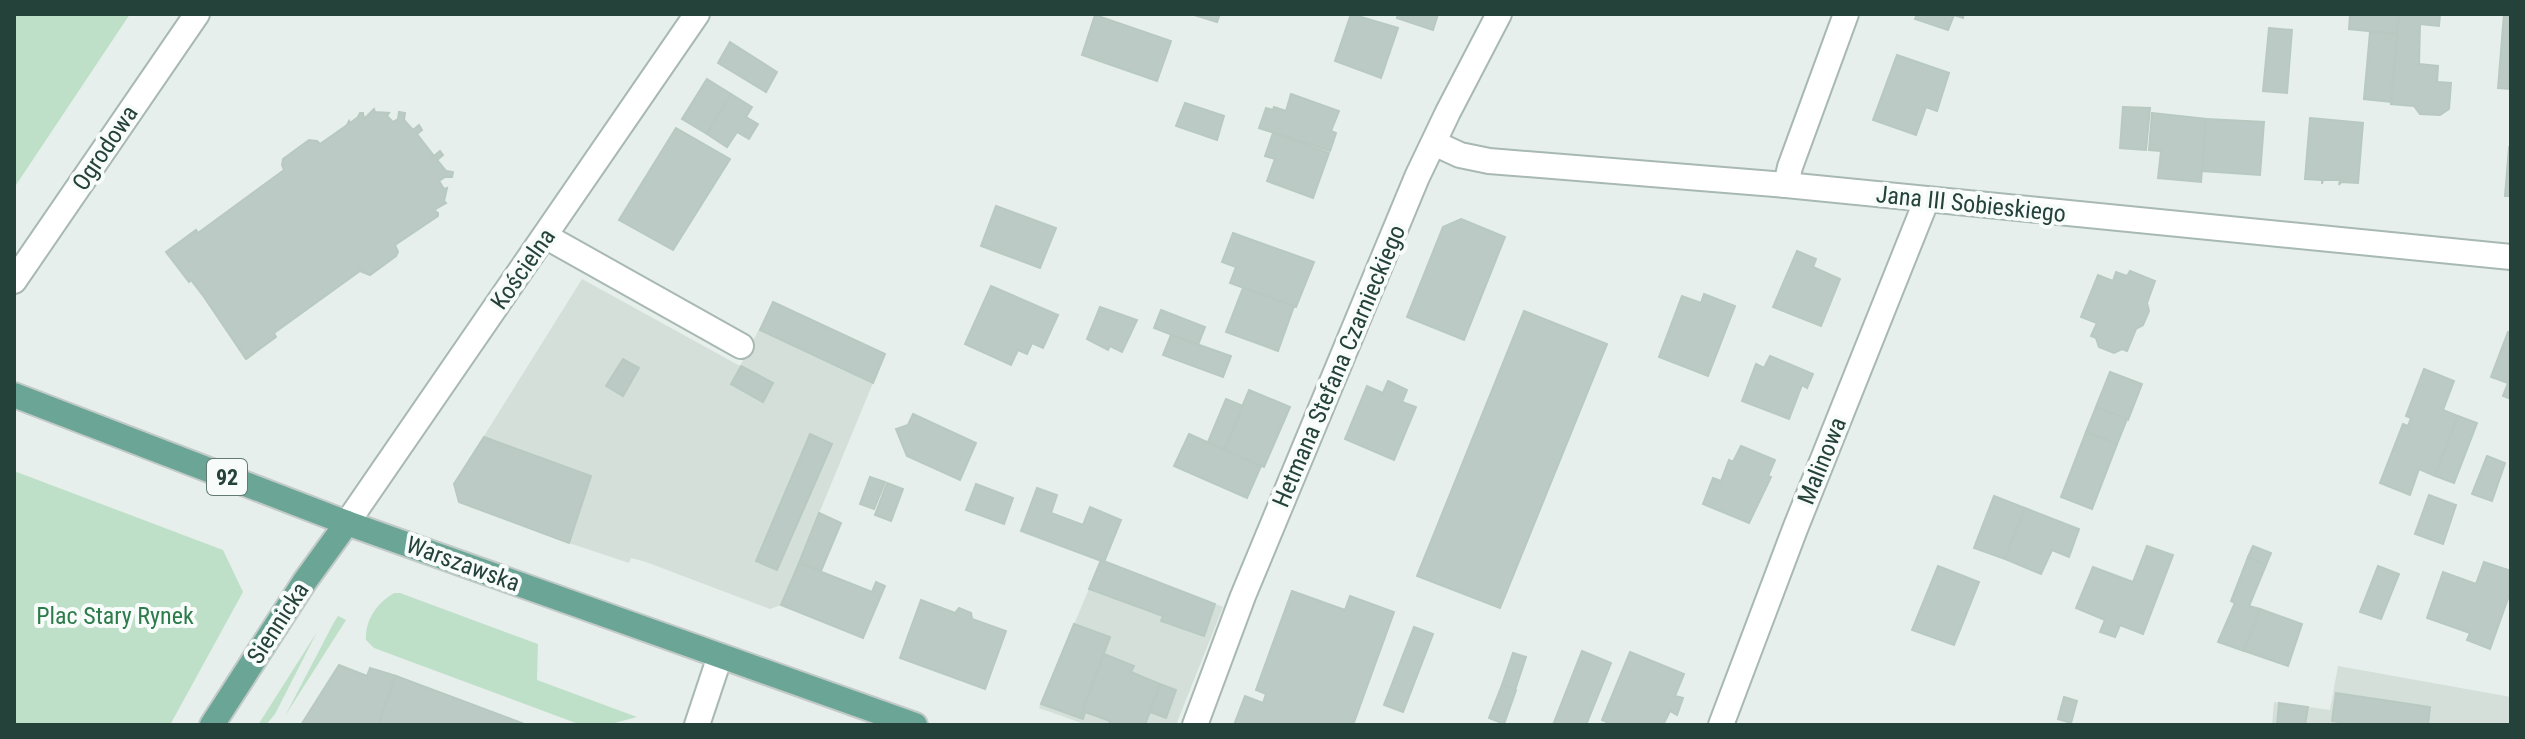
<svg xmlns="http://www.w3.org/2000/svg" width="2525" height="739" font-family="'Roboto Condensed',sans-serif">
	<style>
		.built { fill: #d4dfda }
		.green { fill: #bfe0c8 }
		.building { fill: #bbcac4; stroke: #b8c9c2; stroke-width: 2 }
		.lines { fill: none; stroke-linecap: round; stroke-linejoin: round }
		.minor-casing { stroke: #a8b8b2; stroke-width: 28 }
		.major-casing { stroke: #c2cac8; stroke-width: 28 }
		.minor { stroke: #fff; stroke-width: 24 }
		.major { stroke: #6aa596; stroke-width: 24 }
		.labels { text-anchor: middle; stroke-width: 8; stroke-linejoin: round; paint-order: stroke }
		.shield { fill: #f7fbf9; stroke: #637a73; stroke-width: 2 }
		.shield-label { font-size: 22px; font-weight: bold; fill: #24423a }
		.street-label { font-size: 24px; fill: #24423a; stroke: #f7fbf9 }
		.park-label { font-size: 24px; fill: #2d7a4b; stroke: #f7fbf9 }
	</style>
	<rect width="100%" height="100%" fill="#e6efeb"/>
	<g class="built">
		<polygon points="582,279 740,366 773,302 885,354 781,605 770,609 646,562 631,558 629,563 569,543 454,484"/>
		<polygon points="1101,560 1223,607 1176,725 1087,725 1039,708"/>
		<polygon points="2338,666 2511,697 2509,725 2272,725 2274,702 2330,710"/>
	</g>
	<g class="green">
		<polygon points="14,14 130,14 14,188"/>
		<polygon points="14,471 223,550 243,592 170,725 14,725"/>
		<path d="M394 593H400L538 644 537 680 637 717 607 725H581L374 648 366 640C365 620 377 603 394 593Z"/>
		<polygon points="338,616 346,620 285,716 333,624"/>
		<polygon points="317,632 275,714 266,725 258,725"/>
	</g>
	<g class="building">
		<polygon points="1191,14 1220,14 1217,22"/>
		<polygon points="1351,14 1398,28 1381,78 1335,61"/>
		<polygon points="1398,14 1438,14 1433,30 1397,18"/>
		<polygon points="1917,14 1964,14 1963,18 1954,15 1948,30 1915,19"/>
		<polygon points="2350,14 2399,14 2397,34 2349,29"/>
		<polygon points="2399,14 2440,14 2439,26 2420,24 2419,64 2438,66 2437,82 2451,83 2449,109 2440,115 2420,114 2414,106 2391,104"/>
		<polygon points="2504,14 2511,14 2511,89 2498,88"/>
		<polygon points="1095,15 1171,41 1157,81 1082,55"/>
		<polygon points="2269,28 2292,30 2287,93 2263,91"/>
		<polygon points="2370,32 2397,34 2391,102 2364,99"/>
		<polygon points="730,42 777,72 766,92 718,63"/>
		<polygon points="1897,55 1949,73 1937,111 1926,107 1916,135 1873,120"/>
		<polygon points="707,79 731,94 707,134 682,119"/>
		<polygon points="731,94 752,107 746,117 758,124 749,139 737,132 727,147 707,134"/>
		<polygon points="1291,94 1339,111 1331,131 1336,133 1330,151 1259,128 1266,108 1273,110 1274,107 1286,111"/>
		<polygon points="1185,103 1224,116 1217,140 1176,126"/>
		<polygon points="2123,107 2150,108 2146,150 2120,148"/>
		<polygon points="374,109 375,112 389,113 387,116 393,122 398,119 399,112 405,113 404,120 413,130 419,125 422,130 417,134 434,156 440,151 443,155 437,160 446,171 453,172 452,177 445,177 439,181 444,189 447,188 444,201 446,203 434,210 438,213 438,216 395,245 398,252 396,256 370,275 360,271 274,333 276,337 246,359 204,297 191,280 189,282 166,252 196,230 198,233 284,170 282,165 283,159 309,140 317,141 320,144 347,125 349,121 350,123 358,117 360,113 363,113 364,119"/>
		<polygon points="2152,113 2206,119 2201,182 2158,178 2161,151 2149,150"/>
		<polygon points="2310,118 2363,123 2358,183 2341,182 2339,185 2340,180 2323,180 2322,184 2322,180 2305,179"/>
		<polygon points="2206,119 2264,122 2260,175 2202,171"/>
		<polygon points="676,128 730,159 673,250 619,220"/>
		<polygon points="1273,133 1329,153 1313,198 1267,181 1275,159 1265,156"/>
		<polygon points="2509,147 2511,147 2511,196 2505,196"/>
		<polygon points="996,206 1056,228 1040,268 981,246"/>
		<polygon points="1461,219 1505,237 1464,340 1407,317 1443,227"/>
		<polygon points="1233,233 1314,262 1296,307 1230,283 1236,267 1222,262"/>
		<polygon points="1797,251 1816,259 1813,267 1840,279 1821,326 1773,307"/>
		<polygon points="2130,271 2155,281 2147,303 2149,311 2143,325 2136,329 2127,351 2122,349 2114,353 2099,347 2096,338 2091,336 2097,323 2081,317 2098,275 2113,281 2116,272 2127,276"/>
		<polygon points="991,286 1058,315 1043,348 1032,343 1027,354 1018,350 1011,365 965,344"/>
		<polygon points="1243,288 1294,306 1278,351 1226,332"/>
		<polygon points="1704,294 1735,306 1708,376 1659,357 1682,296 1701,303"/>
		<polygon points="773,302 885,354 873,383 760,330"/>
		<polygon points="1100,307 1137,320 1122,352 1110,346 1108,350 1087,339"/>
		<polygon points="1161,310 1205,327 1198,345 1154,328"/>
		<polygon points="1524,311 1607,344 1500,608 1417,576"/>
		<polygon points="2508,332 2511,333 2511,399 2503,396 2508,383 2491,377"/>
		<polygon points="1171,335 1231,356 1223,377 1163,355"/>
		<polygon points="1770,356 1813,374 1807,388 1802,385 1789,419 1742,401 1756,364 1764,368"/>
		<polygon points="623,359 639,368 623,396 606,386"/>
		<polygon points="741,366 773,383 763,402 731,384"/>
		<polygon points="2424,369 2454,381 2443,410 2458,416 2435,476 2419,469 2410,495 2380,483 2403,424 2408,426 2411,418 2406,416"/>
		<polygon points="2110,372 2142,384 2128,420 2096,407"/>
		<polygon points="1388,381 1407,390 1402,402 1416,407 1394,460 1345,439 1367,386 1383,393"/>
		<polygon points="1249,390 1290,407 1264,467 1224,450"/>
		<polygon points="1226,399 1243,406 1224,450 1208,442"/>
		<polygon points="2096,407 2127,419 2117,444 2086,432"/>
		<polygon points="913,414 976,443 960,480 907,456 896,429 908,425"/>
		<polygon points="2458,416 2477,423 2454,483 2435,476"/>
		<polygon points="2086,432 2117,444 2092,509 2061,497"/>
		<polygon points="810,434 832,444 777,570 756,561"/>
		<polygon points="1189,434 1261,466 1247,498 1174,466"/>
		<polygon points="484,437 591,476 569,543 459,502 454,484"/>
		<polygon points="1741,446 1775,460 1768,476 1771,477 1749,523 1703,504 1713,478 1721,481 1729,460 1733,462"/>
		<polygon points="2487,456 2505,463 2492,501 2472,494"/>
		<polygon points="870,477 885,482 874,509 860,504"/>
		<polygon points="887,483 903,489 891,521 875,515"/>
		<polygon points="976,484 1013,498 1004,524 966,510"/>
		<polygon points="1037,488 1057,495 1051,513 1083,525 1090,507 1121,520 1104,562 1021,531"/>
		<polygon points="2429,495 2456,505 2443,544 2415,534"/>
		<polygon points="1994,496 2025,508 2005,559 1974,548"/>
		<polygon points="2025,508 2079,529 2069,557 2052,550 2041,574 2005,559"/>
		<polygon points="819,513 841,523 821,571 799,563"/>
		<polygon points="2147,546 2173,555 2143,634 2120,625 2115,637 2100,632 2105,620 2076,608 2093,567 2133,582"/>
		<polygon points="2253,546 2271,553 2266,565 2248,557"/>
		<polygon points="2248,557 2266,565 2249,606 2260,609 2244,651 2218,642 2235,603 2231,601"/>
		<polygon points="1101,560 1215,604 1204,636 1161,621 1163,616 1089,589"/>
		<polygon points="2484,562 2511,571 2511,590 2490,649 2467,640 2470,633 2427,618 2443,572 2476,584"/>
		<polygon points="799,563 872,592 876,582 885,586 863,638 781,605"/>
		<polygon points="1938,566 1979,582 1954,645 1912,630"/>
		<polygon points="2378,566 2399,574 2381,619 2360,612"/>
		<polygon points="1292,591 1345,610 1350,596 1394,612 1353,725 1234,725 1245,696 1263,703 1266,694 1256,690"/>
		<polygon points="921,600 955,613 959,608 971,613 972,619 1006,631 985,689 900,658"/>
		<polygon points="2260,609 2302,624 2288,666 2244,651"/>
		<polygon points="1074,624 1110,637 1080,718 1041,704"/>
		<polygon points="1414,627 1433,634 1403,712 1384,705"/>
		<polygon points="1582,651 1611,663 1586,725 1553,725"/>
		<polygon points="1630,652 1684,674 1675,696 1683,698 1677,715 1670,711 1663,725 1613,725 1602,720"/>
		<polygon points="1513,653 1526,657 1515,690 1502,685"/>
		<polygon points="1104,654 1134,666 1131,672 1160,684 1145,725 1109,725 1110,721 1085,712 1083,719 1080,718"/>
		<polygon points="339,665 367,676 370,668 396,676 378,725 301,725"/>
		<polygon points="396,676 527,725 378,725"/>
		<polygon points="1160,684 1176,690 1166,718 1150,712"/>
		<polygon points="1502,685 1516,690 1504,724 1489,718"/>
		<polygon points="2336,693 2430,707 2428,725 2358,725 2332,721"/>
		<polygon points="2064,697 2077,701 2071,723 2058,719"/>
		<polygon points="2279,703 2308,707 2305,725 2277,725"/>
	</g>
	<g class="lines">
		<defs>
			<g id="minor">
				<polyline points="1434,143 1460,155 1489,161 1786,185 2511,257"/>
				<polyline points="1786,185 1790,167 1846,14"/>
				<polyline points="545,236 741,346"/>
				<polyline points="14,281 197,14"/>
				<polyline points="347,523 697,14"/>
				<polyline points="697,725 720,656"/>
				<polyline points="1195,725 1243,596 1417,177 1448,112 1499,14"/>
				<polyline points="1721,725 1795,529 1927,199"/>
			</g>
			<g id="major">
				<polyline points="14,395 347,523 915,725"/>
				<polyline points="212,725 305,581 347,523"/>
			</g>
		</defs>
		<use href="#minor" class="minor-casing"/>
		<use href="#major" class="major-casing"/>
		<use href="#minor" class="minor"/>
		<use href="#major" class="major"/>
	</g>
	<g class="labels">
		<rect class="shield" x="207" y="459" width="40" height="36" rx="6"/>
		<g class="shield-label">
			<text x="227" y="485">92</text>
		</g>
		<g class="street-label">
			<text transform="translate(105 148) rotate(-56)" y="8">Ogrodowa</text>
			<text transform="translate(1971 204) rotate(6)" y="8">Jana III Sobieskiego</text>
			<text transform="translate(523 269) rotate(-55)" y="8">Kościelna</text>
			<text transform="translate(1339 366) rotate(-67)" y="8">Hetmana Stefana Czarnieckiego</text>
			<text transform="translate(1822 461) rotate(-68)" y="8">Malinowa</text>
			<text transform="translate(463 564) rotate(20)" y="8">Warszawska</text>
			<text transform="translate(278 623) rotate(-57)" y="8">Siennicka</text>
		</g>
		<g class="park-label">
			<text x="115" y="624">Plac Stary Rynek</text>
		</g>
	</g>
	<rect width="2525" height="739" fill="none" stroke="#24423a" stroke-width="32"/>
</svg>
